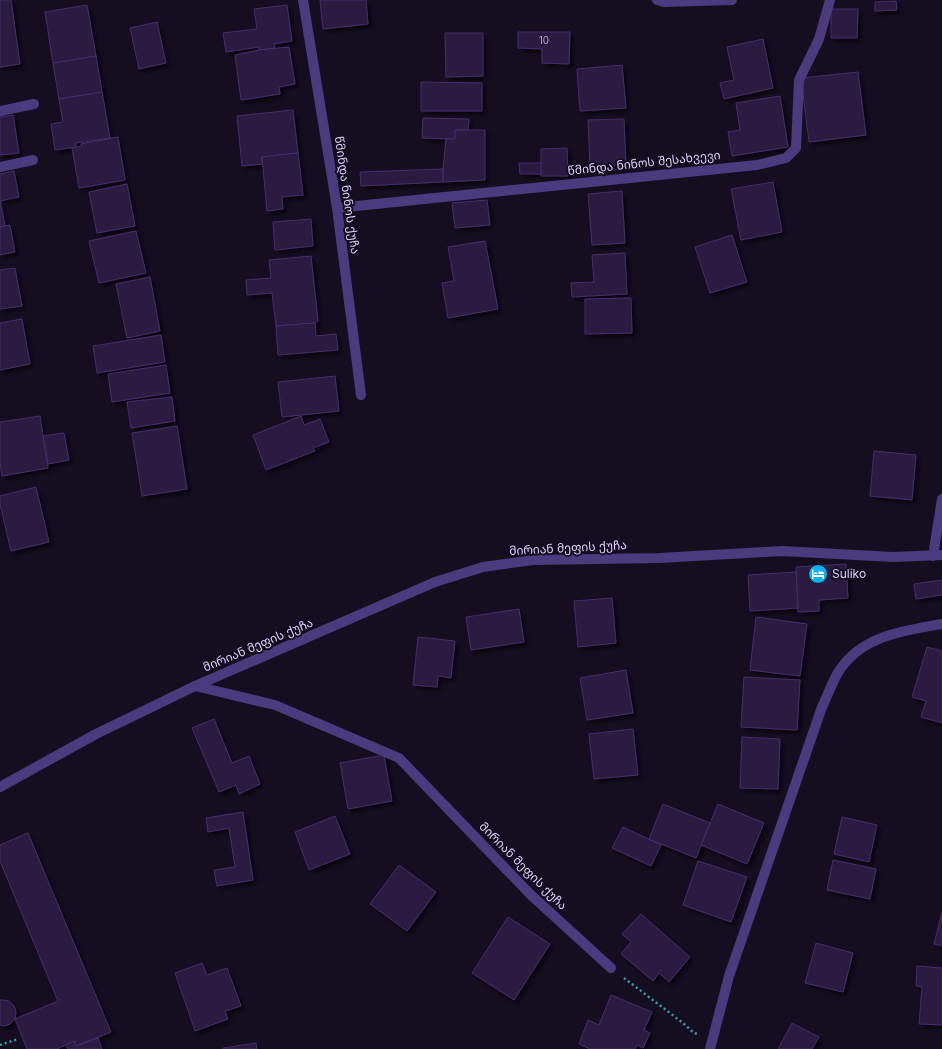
<svg xmlns="http://www.w3.org/2000/svg" width="942" height="1049" font-family="Inter,'Noto Sans Georgian',sans-serif">
	<style>
		.building { fill: #291b41; stroke: #452e6c; filter: url(#shadow) }
		.lines { fill: none; stroke-linecap: round; stroke-linejoin: round }
		.path { stroke: #33a0ae; stroke-width: 2.5; stroke-dasharray: 2 3; stroke-linecap: butt }
		.minor { stroke: #493b7e; stroke-width: 10 }
		.labels { text-anchor: middle; stroke-width: 4; stroke-linejoin: round; paint-order: stroke }
		.number-label { font-size: 10px; fill: #b0a3ce }
		.street-label { font-size: 12px; fill: #ddd0fd; stroke: #150e21 }
		.poi-label { font-size: 12px; fill: #ddd0fd; stroke: #150e21; text-anchor: start }
	</style>
	<defs>
		<filter id="shadow"><feDropShadow dx="3.5" dy="3.5" stdDeviation="2" flood-color="#0009"/></filter>
	</defs>
	<rect width="100%" height="100%" fill="#150e21"/>
	<g class="building">
		<polygon points="0,0 11,0 20,64 0,67"/>
		<polygon points="320,0 366,0 368,24 323,29"/>
		<polygon points="896,1 897,10 875,11 875,2"/>
		<polygon points="87,5 96,56 53,63 45,12"/>
		<polygon points="287,5 292,41 274,44 275,48 259,50 259,47 226,52 223,33 257,29 254,9"/>
		<polygon points="831,9 858,9 857,38 831,38"/>
		<polygon points="157,22 166,63 139,69 130,28"/>
		<polygon points="518,32 570,32 569,64 542,63 542,49 518,48"/>
		<polygon points="445,33 483,33 483,76 446,77"/>
		<polygon points="763,39 773,88 724,99 720,83 734,80 727,47"/>
		<polygon points="289,47 295,84 279,87 280,94 241,100 235,55 259,50"/>
		<polygon points="96,56 102,92 59,99 53,63"/>
		<polygon points="622,65 626,108 580,111 577,69"/>
		<polygon points="858,72 866,135 809,142 801,78"/>
		<polygon points="421,82 482,83 482,111 421,111"/>
		<polygon points="102,92 110,138 76,143 76,147 55,150 51,124 63,122 59,99"/>
		<polygon points="780,96 788,147 732,156 728,132 740,130 736,103"/>
		<polygon points="293,110 298,153 262,157 262,164 242,166 237,116"/>
		<polygon points="13,115 19,153 0,155 0,117"/>
		<polygon points="423,118 469,119 468,130 455,130 455,139 422,138"/>
		<polygon points="624,119 626,165 590,167 588,120"/>
		<polygon points="455,130 485,130 485,180 443,182 443,169 446,139 455,139"/>
		<polygon points="118,137 125,180 79,188 72,148 82,146 81,144"/>
		<polygon points="567,148 568,176 541,176 541,149"/>
		<polygon points="298,153 303,195 282,197 283,209 267,211 262,157"/>
		<polygon points="519,163 541,163 541,174 520,174"/>
		<polygon points="443,169 443,182 361,186 360,172"/>
		<polygon points="14,171 19,197 0,201 0,174"/>
		<polygon points="773,182 782,232 741,240 731,189"/>
		<polygon points="127,184 135,226 97,233 89,192"/>
		<polygon points="622,191 625,243 592,245 588,194"/>
		<polygon points="0,200 5,226 0,227"/>
		<polygon points="487,200 490,225 455,228 452,203"/>
		<polygon points="311,219 313,246 275,250 273,222"/>
		<polygon points="10,225 15,252 0,255 0,227"/>
		<polygon points="136,231 146,273 99,283 89,241"/>
		<polygon points="732,235 747,282 710,293 695,247"/>
		<polygon points="485,241 498,309 448,318 442,283 454,281 448,247"/>
		<polygon points="625,253 627,294 572,297 571,283 594,282 592,255"/>
		<polygon points="311,256 318,321 315,323 276,326 272,293 247,295 246,280 271,278 269,260"/>
		<polygon points="15,268 22,306 0,309 0,270"/>
		<polygon points="150,277 160,331 127,338 116,284"/>
		<polygon points="631,298 632,333 585,334 585,299"/>
		<polygon points="22,319 30,364 0,370 0,323"/>
		<polygon points="315,323 316,336 336,334 338,350 278,355 276,326"/>
		<polygon points="161,335 165,362 97,373 93,346"/>
		<polygon points="166,365 170,393 112,402 108,374"/>
		<polygon points="335,376 339,411 282,417 278,382"/>
		<polygon points="172,397 175,421 131,428 127,402"/>
		<polygon points="40,416 48,468 2,476 0,462 0,422"/>
		<polygon points="301,416 304,425 320,419 329,442 313,448 315,451 266,470 253,435"/>
		<polygon points="177,426 187,489 142,496 132,433"/>
		<polygon points="64,433 69,460 48,464 43,436"/>
		<polygon points="874,451 916,455 912,500 870,496"/>
		<polygon points="36,487 49,542 11,551 0,504 0,496"/>
		<polygon points="846,564 848,598 819,600 819,611 798,612 796,567"/>
		<polygon points="796,572 798,608 750,611 748,575"/>
		<polygon points="942,580 942,595 916,599 914,584"/>
		<polygon points="612,598 616,643 578,647 574,601"/>
		<polygon points="519,609 524,642 471,650 466,617"/>
		<polygon points="756,617 807,624 800,676 750,670"/>
		<polygon points="418,637 455,641 451,678 438,676 437,687 413,685"/>
		<polygon points="927,647 942,651 942,723 921,717 926,701 912,697"/>
		<polygon points="626,670 633,713 587,720 580,678"/>
		<polygon points="744,677 800,680 797,730 741,727"/>
		<polygon points="214,719 232,763 249,756 260,784 239,794 236,785 219,792 192,728"/>
		<polygon points="633,729 638,775 594,779 589,734"/>
		<polygon points="742,737 780,739 778,789 740,788"/>
		<polygon points="384,755 392,801 348,809 340,763"/>
		<polygon points="663,804 710,823 696,858 649,839"/>
		<polygon points="718,804 764,823 747,864 701,845"/>
		<polygon points="243,812 253,880 217,886 214,870 235,867 229,828 208,832 206,818"/>
		<polygon points="335,816 350,854 309,870 295,832"/>
		<polygon points="842,817 877,825 869,862 834,854"/>
		<polygon points="623,827 661,845 651,866 612,848"/>
		<polygon points="28,833 111,1032 76,1046 74,1041 57,1049 27,1049 15,1019 58,1001 0,861 0,845"/>
		<polygon points="833,860 876,869 870,899 827,890"/>
		<polygon points="698,861 747,877 731,922 683,905"/>
		<polygon points="399,865 436,892 407,931 370,904"/>
		<polygon points="942,912 942,946 934,944"/>
		<polygon points="641,914 690,957 669,982 659,973 653,981 621,954 631,942 622,934"/>
		<polygon points="508,917 550,944 514,1000 472,973"/>
		<polygon points="816,943 853,953 843,992 805,983"/>
		<polygon points="202,963 207,975 227,968 241,1006 225,1011 228,1019 195,1031 175,973"/>
		<polygon points="917,966 942,968 942,1025 919,1024 922,987 916,986"/>
		<polygon points="611,995 652,1012 644,1030 650,1033 643,1048 637,1045 635,1049 590,1049 579,1044 588,1020 599,1025"/>
		<polygon points="0,1000 3,1000 9,1001 14,1006 16,1012 15,1019 10,1024 4,1026 0,1025"/>
		<polygon points="792,1023 819,1037 812,1049 778,1049"/>
		<polygon points="98,1038 102,1049 68,1049 66,1045 74,1041 76,1046"/>
		<polygon points="256,1043 257,1049 223,1049 223,1048"/>
	</g>
	<g class="lines">
		<g class="path">
			<polyline points="624,978 683,1023 694,1033 698,1034"/>
			<polyline points="0,1045 18,1039"/>
		</g>
		<g class="minor">
			<polyline points="303,0 337,208 361,395"/>
			<polyline points="657,0 664,2 732,0"/>
			<polyline points="0,111 34,104"/>
			<polyline points="0,167 33,160"/>
			<polyline points="337,208 757,165 786,158 796,148 799,80 819,39 830,0"/>
			<polyline points="933,556 942,499"/>
			<polyline points="195,686 275,705 399,758 531,895 611,968"/>
			<polyline points="0,787 96,734 195,686 435,582 483,567 533,560 660,558 782,551 893,557 942,555"/>
			<path d="M710 1049 729 976 822 707C828 695 832 682 839 671 862 635 904 631 942 624"/>
		</g>
	</g>
	<defs>
		<symbol id="hotel-disc" viewBox="-11 -11 22 22"><circle r="9.5" fill="#09b1f0" stroke="#150e21"/><path d="M-6-4.5h1.5V1H6V5H4.5V3h-9V5H-6ZM-4 0a1.8 1.8 0 1 1 3.6 0ZM.5 0V-2.5h3Q6-2.5 6 0Z" fill="#fff"/></symbol>
	</defs>
	<g fill-rule="evenodd">
		<use href="#hotel-disc" x="807" y="563" width="22" height="22"/>
	</g>
	<g class="labels">
		<g class="number-label">
			<text x="544" y="44">10</text>
		</g>
		<g class="street-label">
			<text transform="translate(644 163) rotate(-6)" y="4">წმინდა ნინოს შესახვევი</text>
			<text transform="translate(347 195) rotate(82)" y="4">წმინდა ნინოს ქუჩა</text>
			<text transform="translate(568 548) rotate(-3)" y="4">მირიან მეფის ქუჩა</text>
			<text transform="translate(258 645) rotate(-23)" y="4">მირიან მეფის ქუჩა</text>
			<text transform="translate(523 866) rotate(45)" y="4">მირიან მეფის ქუჩა</text>
		</g>
		<g class="poi-label">
			<text x="832" y="578">Suliko</text>
		</g>
	</g>
</svg>
